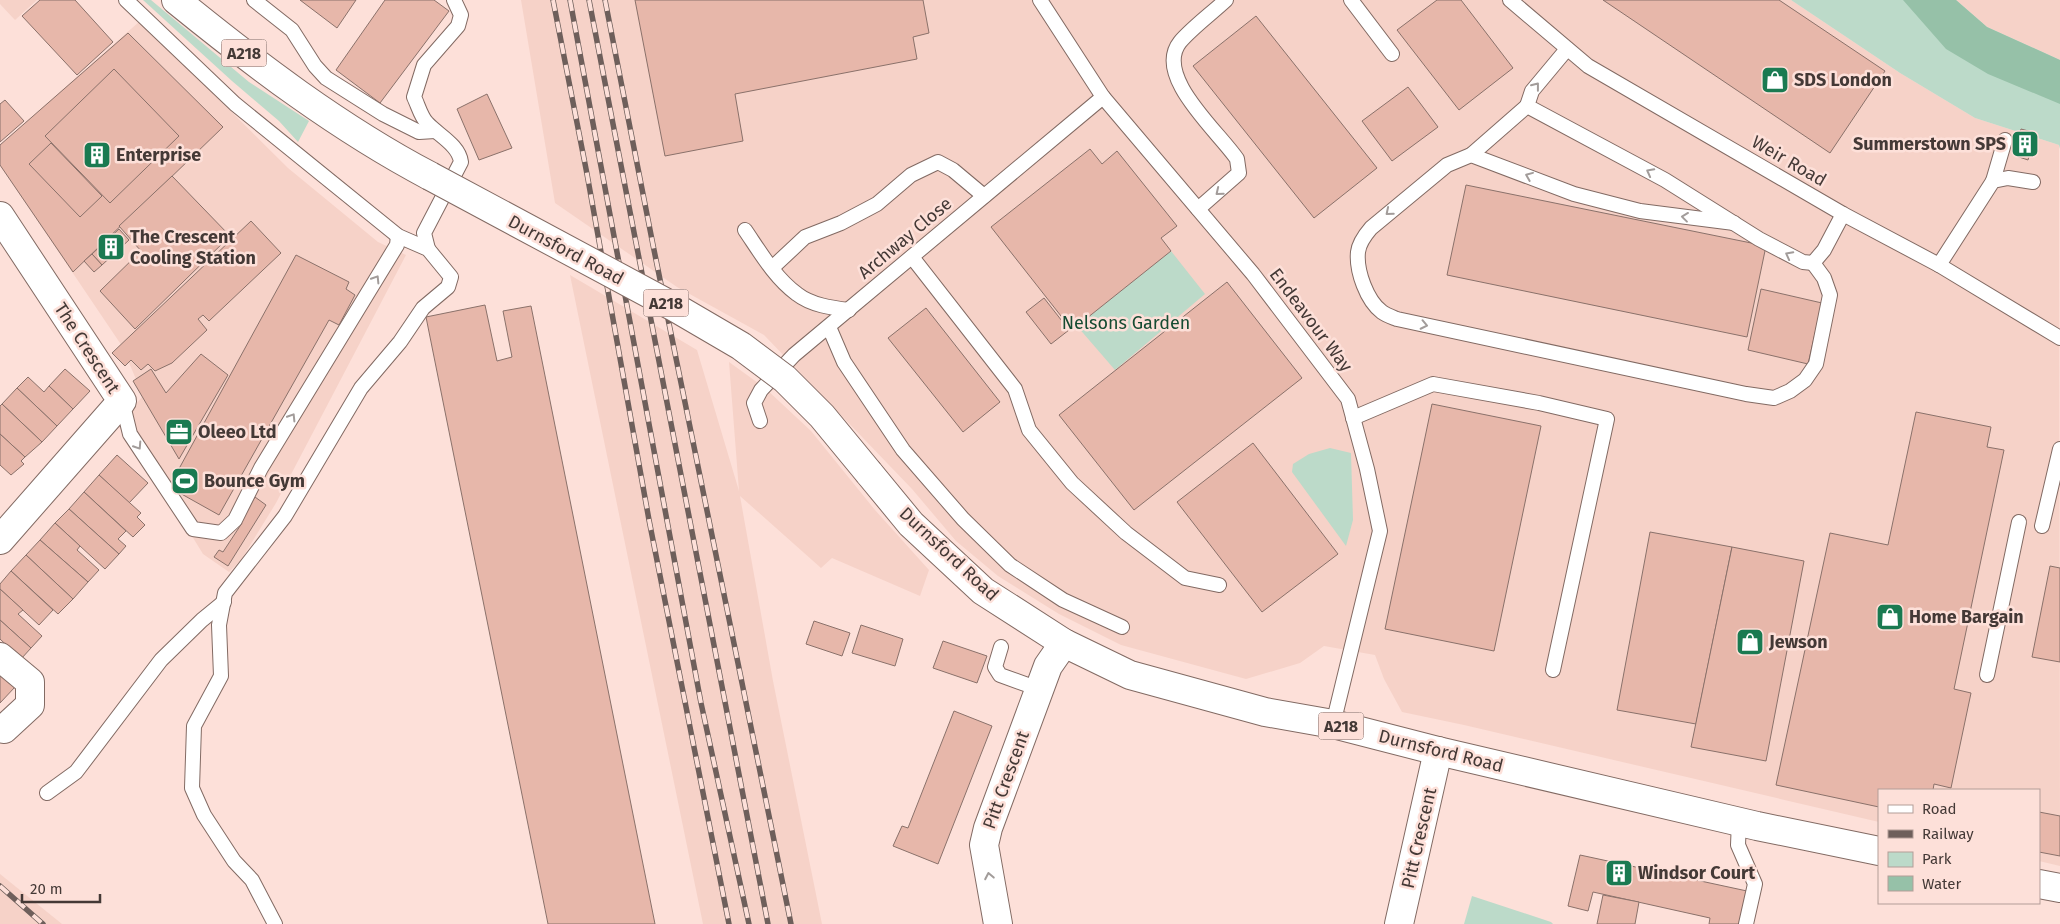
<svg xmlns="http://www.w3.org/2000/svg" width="2060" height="924" font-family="'Fira Sans',sans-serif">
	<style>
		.built { fill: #f6d2c8 }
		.green { fill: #bcdac9 }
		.water { fill: #96c1a8 }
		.building { fill: #e7b7aa; stroke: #8a716a }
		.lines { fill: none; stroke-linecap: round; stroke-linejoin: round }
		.lane-casing { stroke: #826a63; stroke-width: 16 }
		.street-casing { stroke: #826a63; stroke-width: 30 }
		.primary-casing { stroke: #826a63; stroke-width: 30 }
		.lane { stroke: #fff; stroke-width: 14 }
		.street { stroke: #fff; stroke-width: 28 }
		.primary { stroke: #fff; stroke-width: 28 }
		.rail-casing { stroke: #6e5f5b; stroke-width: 5.5 }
		.rail { stroke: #fde0d9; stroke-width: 4; stroke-dasharray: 11; stroke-linecap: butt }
		.primary-bridge-casing { stroke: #826a63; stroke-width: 30; stroke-linecap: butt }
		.primary-bridge { stroke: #fff; stroke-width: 28 }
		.oneway { stroke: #a29c9a }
		.labels { text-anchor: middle; stroke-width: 5; stroke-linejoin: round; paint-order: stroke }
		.shield { fill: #fde0d9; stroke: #7c6b67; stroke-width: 1 }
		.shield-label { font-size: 16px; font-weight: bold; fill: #443936 }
		.poi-label { font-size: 18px; font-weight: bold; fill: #443936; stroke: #fde0d9; text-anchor: start }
		.street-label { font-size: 18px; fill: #443936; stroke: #fde0d9 }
		.park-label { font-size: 18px; fill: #154b32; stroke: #fde0d9 }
	</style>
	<rect width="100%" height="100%" fill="#fde0d9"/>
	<g class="built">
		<polygon points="0,0 37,0 15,20 0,4"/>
		<polygon points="521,0 1791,0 1900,73 1975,118 2059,145 2060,866 2039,861 2039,790 1879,790 1879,822 1464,725 1402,712 1384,679 1375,655 1324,646 1300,663 1246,679 1121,645 1059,614 998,576 956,541 912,489 764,335 677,287 555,203"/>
		<polygon points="1956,0 2060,0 2060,60 1987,27"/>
		<polygon points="140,21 288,168 378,242 406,255 276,503 241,560 229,572 203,554 142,455 117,425 143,396 122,346 0,165 0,145"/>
		<polygon points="570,275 697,350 739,491 729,362 765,388 811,431 875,510 929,570 920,596 832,558 821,568 740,496 773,681 822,924 703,924"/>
		<polygon points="0,874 62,924 0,924"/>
	</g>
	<g class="green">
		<polygon points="143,0 151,0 249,82 309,121 298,142 279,121 232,81"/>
		<polygon points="1791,0 1956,0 1987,27 2060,60 2060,149 2059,145 1975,118 1900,73"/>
		<polygon points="1171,251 1205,294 1115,370 1077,326"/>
		<polygon points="1330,448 1351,453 1353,520 1346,546 1292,472 1293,464 1309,454"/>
		<polygon points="1472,896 1551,922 1553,924 1464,924"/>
	</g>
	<polygon class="water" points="1903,0 1956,0 1987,27 2060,60 2060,104 1988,74 1946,49"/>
	<g class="building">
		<polygon points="40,0 75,0 113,42 77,75 22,16"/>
		<polygon points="300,0 356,0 337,28"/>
		<polygon points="385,0 434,0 449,11 380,103 336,70"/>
		<polygon points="635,0 923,0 929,33 913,37 917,59 735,94 743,141 665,156"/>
		<polygon points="1437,0 1461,0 1513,68 1459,110 1397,30"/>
		<polygon points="1603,0 1779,0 1885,71 1830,153"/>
		<polygon points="1256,16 1377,168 1314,218 1193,66"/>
		<polygon points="128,33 223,127 73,272 0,165 0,145"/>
		<polygon points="114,69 179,136 110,203 45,136"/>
		<polygon points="1408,87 1438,127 1392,161 1362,121"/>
		<polygon points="487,94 512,148 479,160 457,109"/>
		<polygon points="5,100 24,121 0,142 0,104"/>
		<polygon points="2021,129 2036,133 2028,160 2013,155"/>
		<polygon points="51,143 102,196 80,217 29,164"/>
		<polygon points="1090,149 1102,164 1117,151 1177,226 1161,238 1171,251 1072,330 991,227"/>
		<polygon points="172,176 230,236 135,329 100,291 141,251 119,226"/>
		<polygon points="1466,185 1766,246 1747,337 1447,275"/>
		<polygon points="251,221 281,253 209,321 203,315 198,319 207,330 172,363 155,371 148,364 141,370 131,360 125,366 112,353"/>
		<polygon points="119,229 129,240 102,265 92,254"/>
		<polygon points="92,254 102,265 94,272 84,261"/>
		<polygon points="296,255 349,282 346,289 355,295 339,325 329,320 219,515 169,487"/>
		<polygon points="1227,282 1302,378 1134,510 1059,415"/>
		<polygon points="1761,289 1822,303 1808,364 1748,350"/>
		<polygon points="1044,298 1069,330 1051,344 1026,312"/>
		<polygon points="485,305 497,361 512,357 503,311 531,306 655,924 548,924 426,317"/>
		<polygon points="926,308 1000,402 963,432 888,338"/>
		<polygon points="201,354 228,375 179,459 133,381 151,369 166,393"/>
		<polygon points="65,369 90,391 73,409 49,386"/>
		<polygon points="28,377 44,392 49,386 73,409 57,426 17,388"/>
		<polygon points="17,388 57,426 42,442 2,404"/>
		<polygon points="2,404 42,442 25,457 0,434 0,406"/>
		<polygon points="1432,404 1541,426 1494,651 1385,629"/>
		<polygon points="1916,412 1991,427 1987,447 2004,450 1954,689 1971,693 1951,788 1934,784 1933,790 1879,790 1879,807 1776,785 1830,533 1888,545"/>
		<polygon points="0,434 25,457 21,461 24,464 11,475 0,465"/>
		<polygon points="1253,443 1338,554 1262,612 1177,502"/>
		<polygon points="117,455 148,483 129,503 99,475"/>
		<polygon points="99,475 141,513 137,517 145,525 133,537 84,492"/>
		<polygon points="84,492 126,531 118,539 126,546 119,554 69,509"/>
		<polygon points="255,497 266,505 228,566 214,557 219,550 223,552 242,523 239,521"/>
		<polygon points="69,509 119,554 105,569 55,523"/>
		<polygon points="55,523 80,546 77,550 99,570 88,582 40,540"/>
		<polygon points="1650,532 1732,547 1696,724 1617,710"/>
		<polygon points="40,540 88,582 73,599 26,555"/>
		<polygon points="1732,547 1804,561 1766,761 1691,747"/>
		<polygon points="26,555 73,599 58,614 11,571"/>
		<polygon points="2050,566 2060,568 2060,662 2032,657"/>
		<polygon points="11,571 53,610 39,625 0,589 0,584"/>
		<polygon points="0,589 23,610 18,614 42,636 31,648 0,620"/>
		<polygon points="0,620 31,648 21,659 0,639"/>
		<polygon points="814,621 850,633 842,656 806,644"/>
		<polygon points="861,625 903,639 895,666 852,653"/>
		<polygon points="943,641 987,656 977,683 933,668"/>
		<polygon points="0,674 15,687 0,703"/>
		<polygon points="954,711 992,726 938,864 893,846 902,826 908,828"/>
		<polygon points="2039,812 2060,816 2060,856 2039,852"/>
		<polygon points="1580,855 1747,891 1740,924 1709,924 1710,918 1593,892 1588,911 1568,906"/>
		<polygon points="1603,895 1639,902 1635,924 1597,924"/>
	</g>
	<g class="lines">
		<defs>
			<g id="lane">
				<polyline points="126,0 235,104 398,236 428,249 451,277 448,287 423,308 400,342 361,388 285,516 225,593 219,625 221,676 194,726 192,788 204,815 234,861 252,880 275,924"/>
				<polyline points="254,0 292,30 315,66 326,78 383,114 419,132 435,131"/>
				<polyline points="1040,0 1103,97 1253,274 1348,399 1367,469 1380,531 1333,724"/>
				<polyline points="1351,0 1392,54"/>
				<polyline points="1510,0 1588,66 1843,214 1939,265 2060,338"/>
				<polyline points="1567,49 1532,91 1527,106 1665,180 1759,239 1803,262 1813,263 1824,250 1843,214"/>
				<polyline points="1471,155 1527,106"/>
				<polyline points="1993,181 2005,140"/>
				<path d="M1198 209 1239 173 1237 159C1219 132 1153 76 1180 42 1193 27 1211 14 1226 0"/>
				<path d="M1734 223 1640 211 1574 194 1471 155 1447 165 1371 228C1365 235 1359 243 1358 252 1356 271 1367 301 1382 312 1386 315 1392 317 1397 319L1746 394 1774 398 1790 391 1805 380 1816 364 1830 295 1824 278 1813 263"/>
				<path d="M745 230C760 252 775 278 797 294 811 305 832 308 849 310"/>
				<path d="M428 249 424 233 461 162C459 145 438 135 427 123 421 117 418 105 414 97L424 65 458 26 461 15 454 0"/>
				<polyline points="912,257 1015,389 1029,430 1072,483 1126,533 1185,578 1219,585"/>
				<polyline points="1939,265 1993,181 2008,178 2033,182"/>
				<polyline points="772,268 805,237 841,223 877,204 911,175 938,162 953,170 984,196"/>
				<polyline points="829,327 844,362 903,450 963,519 1010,565 1063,600 1122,627"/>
				<polyline points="122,401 130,434 193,529 221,533 235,520 261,468 397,245 398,236"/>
				<polyline points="1353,418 1433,384 1539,403 1607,419 1553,670"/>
				<polyline points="760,421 754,403 761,390 794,355 1103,97"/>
				<polyline points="2042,526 2060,449"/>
				<polyline points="1001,647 995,667 1000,675 1039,689"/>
				<polyline points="1987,675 2019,522"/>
				<polyline points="47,793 76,772 161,660 202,620 224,602"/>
				<polyline points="1739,821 1738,845 1755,884 1746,924"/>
			</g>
			<g id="street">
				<polyline points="0,216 122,401 0,540"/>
				<polyline points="0,657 30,682 30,705 4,729"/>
				<polyline points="998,924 984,845 988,828 1048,666 1064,643"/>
				<polyline points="1399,924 1438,751"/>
			</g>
			<g id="primary">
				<path d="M176 0C256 65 339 128 430 176"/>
				<polyline points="869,473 911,524 983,591 1064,643 1130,675 1265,712 1333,724 1438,751 1757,826 1879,851"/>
				<polyline points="2039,884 2060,888"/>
			</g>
		</defs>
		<use href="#lane" class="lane-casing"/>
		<use href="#street" class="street-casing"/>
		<use href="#primary" class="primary-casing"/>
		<use href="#lane" class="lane"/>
		<use href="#street" class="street"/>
		<use href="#primary" class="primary"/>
		<defs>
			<g id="rail">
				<polyline points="553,0 587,174 649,520 729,924"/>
				<polyline points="570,0 701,703 749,924"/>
				<polyline points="589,0 768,924"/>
				<polyline points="605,0 653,245 791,924"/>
				<polyline points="0,886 43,924"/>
			</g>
		</defs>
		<use href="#rail" class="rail-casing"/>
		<use href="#rail" class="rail"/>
		<defs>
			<polyline id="primary-bridge" points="430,176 676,308 741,346 785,379 822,416 869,473"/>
		</defs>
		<use href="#primary-bridge" class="primary-bridge-casing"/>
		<use href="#primary-bridge" class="primary-bridge"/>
	</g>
	<defs><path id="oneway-chevron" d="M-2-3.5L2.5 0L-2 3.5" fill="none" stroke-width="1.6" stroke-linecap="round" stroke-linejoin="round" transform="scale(1.25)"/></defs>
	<g class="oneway">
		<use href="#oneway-chevron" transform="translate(1536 86) rotate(-52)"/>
		<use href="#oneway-chevron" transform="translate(1650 172) rotate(-152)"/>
		<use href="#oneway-chevron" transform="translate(1529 176) rotate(-158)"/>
		<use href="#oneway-chevron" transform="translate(1219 192) rotate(141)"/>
		<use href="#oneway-chevron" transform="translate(1389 212) rotate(140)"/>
		<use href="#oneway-chevron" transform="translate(1685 217) rotate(-173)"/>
		<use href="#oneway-chevron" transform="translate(1789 255) rotate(-152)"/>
		<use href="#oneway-chevron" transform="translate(376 279) rotate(-58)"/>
		<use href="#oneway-chevron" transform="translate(1424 325) rotate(12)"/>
		<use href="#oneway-chevron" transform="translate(292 417) rotate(-58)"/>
		<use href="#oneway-chevron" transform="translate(138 446) rotate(57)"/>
		<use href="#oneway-chevron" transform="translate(989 876) rotate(-101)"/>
	</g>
	<defs>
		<symbol id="shop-square" viewBox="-11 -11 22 22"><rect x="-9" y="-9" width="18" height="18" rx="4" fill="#1a7a51" stroke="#fde0d9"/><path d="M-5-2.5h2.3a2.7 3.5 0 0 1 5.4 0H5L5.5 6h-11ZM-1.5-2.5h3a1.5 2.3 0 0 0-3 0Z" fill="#fff"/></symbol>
		<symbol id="building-square" viewBox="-11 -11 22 22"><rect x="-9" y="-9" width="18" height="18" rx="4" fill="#1a7a51" stroke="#fde0d9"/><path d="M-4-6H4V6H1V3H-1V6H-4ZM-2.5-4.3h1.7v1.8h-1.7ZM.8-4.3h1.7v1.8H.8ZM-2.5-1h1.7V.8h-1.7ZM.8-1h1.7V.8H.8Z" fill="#fff"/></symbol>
		<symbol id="office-square" viewBox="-11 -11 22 22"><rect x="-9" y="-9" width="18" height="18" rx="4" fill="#1a7a51" stroke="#fde0d9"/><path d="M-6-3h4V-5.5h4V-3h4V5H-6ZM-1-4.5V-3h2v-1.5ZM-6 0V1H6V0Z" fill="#fff"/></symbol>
		<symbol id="stadium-square" viewBox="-11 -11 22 22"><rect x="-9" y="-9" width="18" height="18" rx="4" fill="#1a7a51" stroke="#fde0d9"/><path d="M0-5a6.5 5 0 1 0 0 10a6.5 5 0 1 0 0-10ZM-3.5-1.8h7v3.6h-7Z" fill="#fff"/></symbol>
	</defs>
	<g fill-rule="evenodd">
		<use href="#shop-square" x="1759" y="64" width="32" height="32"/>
		<use href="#building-square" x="2009" y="128" width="32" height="32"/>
		<use href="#building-square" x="81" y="139" width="32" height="32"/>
		<use href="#building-square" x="95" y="231" width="32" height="32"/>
		<use href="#office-square" x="163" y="416" width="32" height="32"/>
		<use href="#stadium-square" x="169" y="465" width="32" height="32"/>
		<use href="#shop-square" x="1874" y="601" width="32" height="32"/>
		<use href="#shop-square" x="1734" y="626" width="32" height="32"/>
		<use href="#building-square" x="1603" y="857" width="32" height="32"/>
	</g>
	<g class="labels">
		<g class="shield">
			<rect x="221.5" y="39.5" width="45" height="27" rx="4"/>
			<rect x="643.5" y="289.5" width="45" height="27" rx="4"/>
			<rect x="1318.5" y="712.5" width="45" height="27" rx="4"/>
		</g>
		<g class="shield-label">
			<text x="244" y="59">A218</text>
			<text x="666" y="309">A218</text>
			<text x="1341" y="732">A218</text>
		</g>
		<g class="poi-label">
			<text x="1794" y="86">SDS London</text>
			<text x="2006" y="150" text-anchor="end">Summerstown SPS</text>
			<text x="116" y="161">Enterprise</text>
			<text x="130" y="243">The Crescent<tspan x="130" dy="21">Cooling Station</tspan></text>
			<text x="198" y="438">Oleeo Ltd</text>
			<text x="204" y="487">Bounce Gym</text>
			<text x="1909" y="623">Home Bargain</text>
			<text x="1769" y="648">Jewson</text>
			<text x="1638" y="879">Windsor Court</text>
		</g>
		<g class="street-label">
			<text transform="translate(1789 161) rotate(30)" y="6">Weir Road</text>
			<text transform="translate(905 238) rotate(-40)" y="6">Archway Close</text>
			<text transform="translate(566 250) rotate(28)" y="6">Durnsford Road</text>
			<text transform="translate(1311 320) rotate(53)" y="6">Endeavour Way</text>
			<text transform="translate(87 348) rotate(57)" y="6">The Crescent</text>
			<text transform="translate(949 554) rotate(43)" y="6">Durnsford Road</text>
			<text transform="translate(1441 751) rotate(14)" y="6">Durnsford Road</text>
			<text transform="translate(1006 780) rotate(-70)" y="6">Pitt Crescent</text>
			<text transform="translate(1419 838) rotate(-77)" y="6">Pitt Crescent</text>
		</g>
		<g class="park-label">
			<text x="1126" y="329">Nelsons Garden</text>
		</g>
	</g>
	<rect x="1878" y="789" width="162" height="115" fill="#fde0d9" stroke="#b39d98"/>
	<rect x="1888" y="805" width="25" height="8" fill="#ffffff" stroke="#b39d98"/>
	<text x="1922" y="814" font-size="15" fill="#443936">Road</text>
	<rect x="1888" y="830" width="25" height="8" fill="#6e5f5b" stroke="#b39d98"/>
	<text x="1922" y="839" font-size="15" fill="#443936">Railway</text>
	<rect x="1888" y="852" width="25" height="15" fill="#bcdac9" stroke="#b39d98"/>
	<text x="1922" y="864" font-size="15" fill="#443936">Park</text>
	<rect x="1888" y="876" width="25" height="15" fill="#96c1a8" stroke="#b39d98"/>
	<text x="1922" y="889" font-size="15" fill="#443936">Water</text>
	<path d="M22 894v8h78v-8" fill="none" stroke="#443936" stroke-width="2.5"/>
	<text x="30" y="894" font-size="15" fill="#443936" stroke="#fde0d9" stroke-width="4" paint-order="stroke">20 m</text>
</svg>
